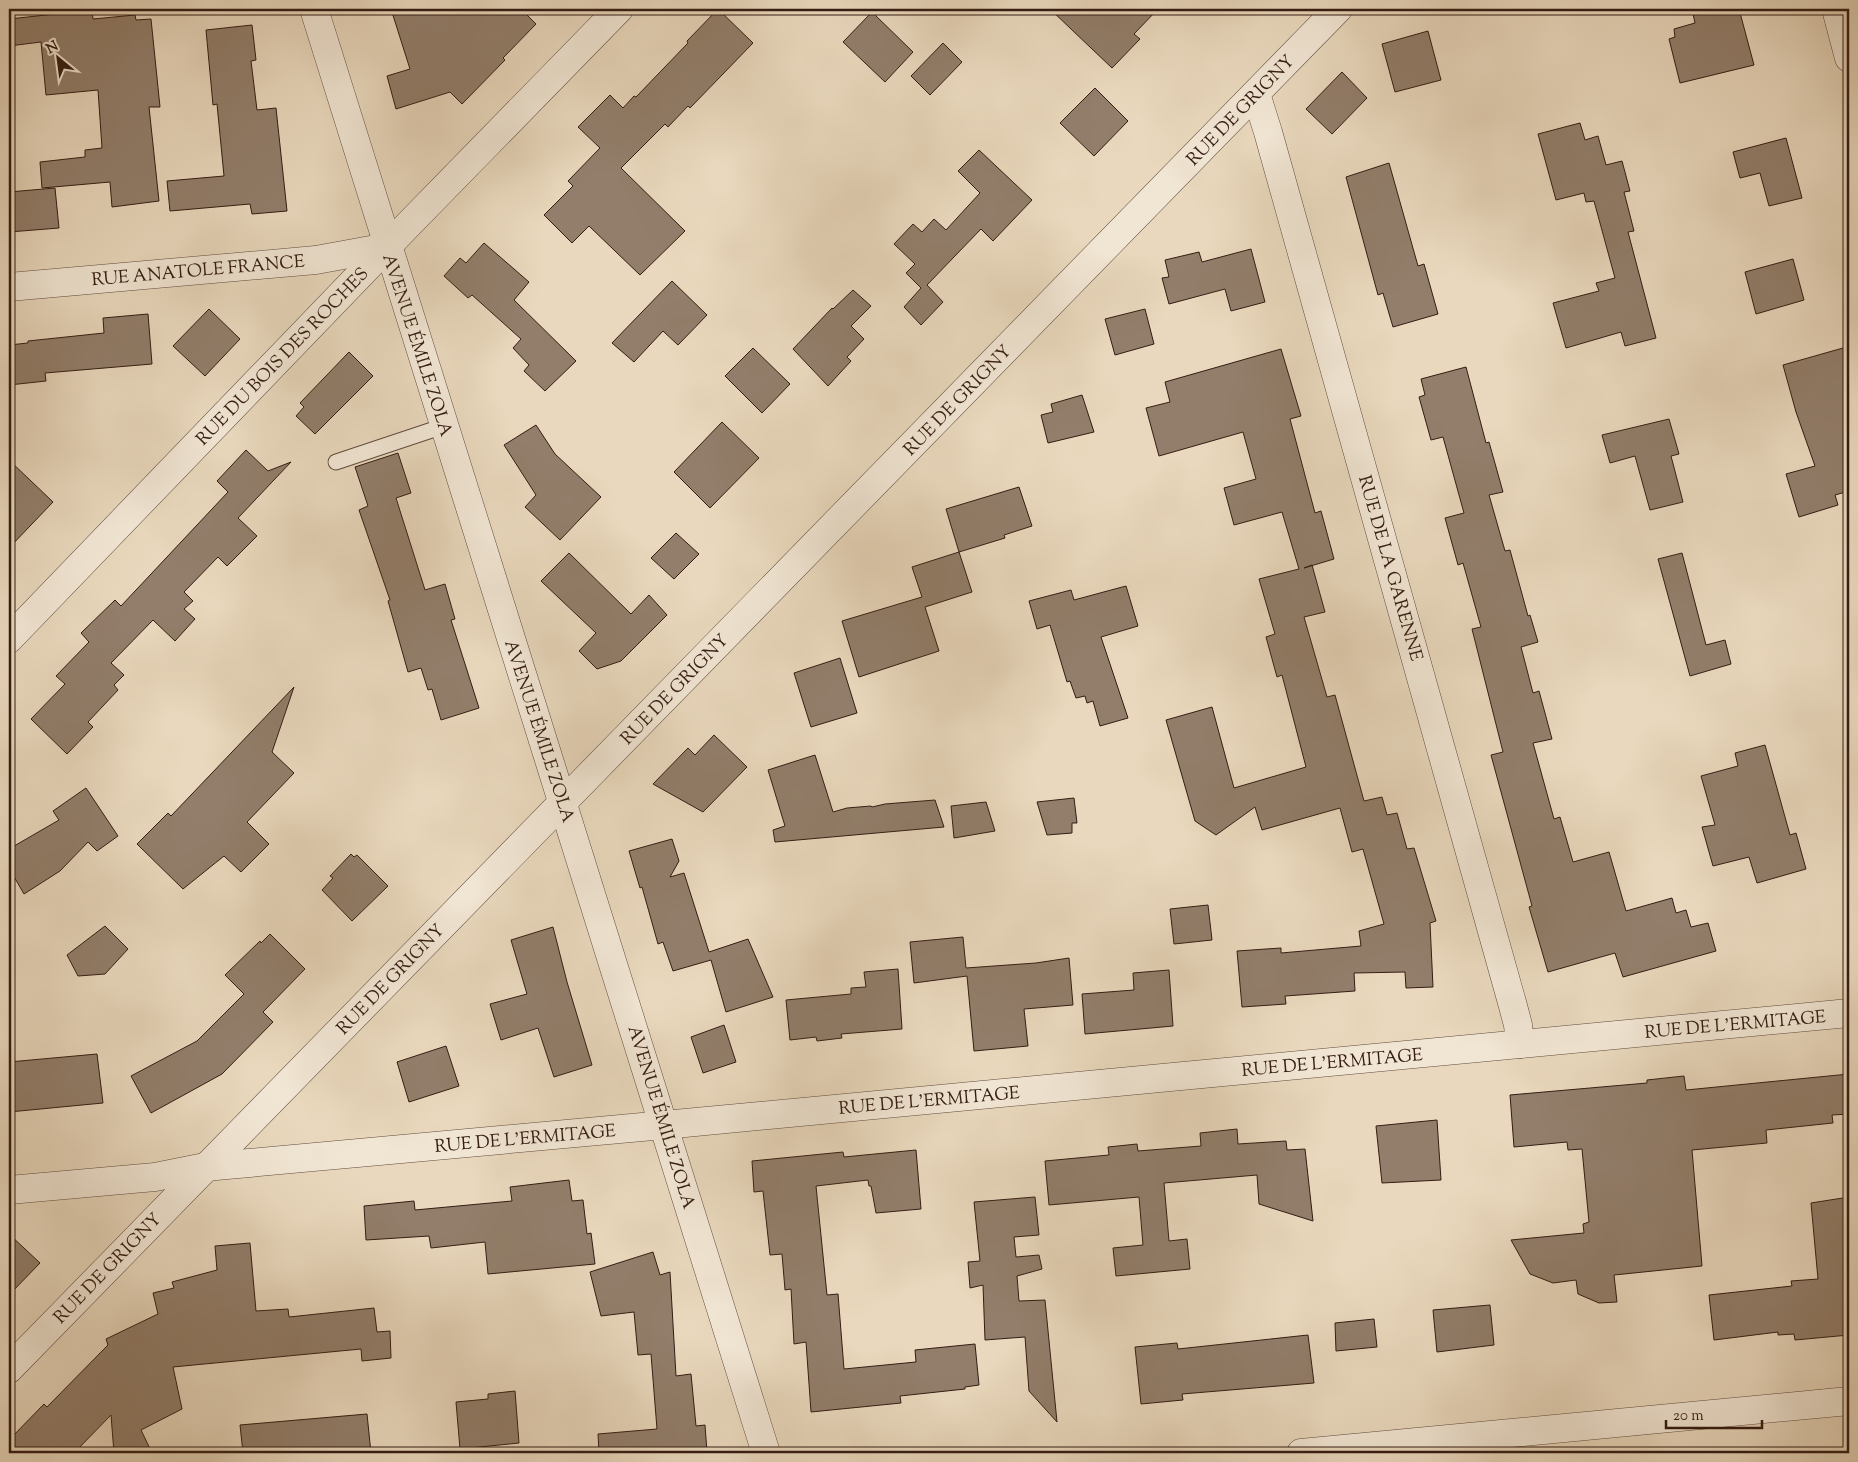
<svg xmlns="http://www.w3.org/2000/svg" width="1858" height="1462" font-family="'Sorts Mill Goudy',serif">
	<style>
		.building { fill: #927e6b; stroke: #341c13 }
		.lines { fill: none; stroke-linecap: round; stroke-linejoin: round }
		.service-casing { stroke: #614b3e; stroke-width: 17 }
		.minor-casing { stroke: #614b3e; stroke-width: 29 }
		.service { stroke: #f1e6d4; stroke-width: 15 }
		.minor { stroke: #f1e6d4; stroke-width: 28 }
		.labels { text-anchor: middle; stroke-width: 4; stroke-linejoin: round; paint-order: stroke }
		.street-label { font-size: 18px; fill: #341c13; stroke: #f1e6d4 }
	</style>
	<rect width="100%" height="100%" fill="#e9d8bd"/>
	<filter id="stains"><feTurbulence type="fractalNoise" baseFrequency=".004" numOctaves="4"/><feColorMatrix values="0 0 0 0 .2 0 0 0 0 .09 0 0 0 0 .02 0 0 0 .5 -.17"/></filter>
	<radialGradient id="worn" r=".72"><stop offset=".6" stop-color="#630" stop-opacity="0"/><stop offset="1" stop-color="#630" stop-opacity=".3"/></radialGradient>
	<g class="building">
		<polygon points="391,9 521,9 536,24 503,58 505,60 462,104 450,92 396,109 387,76 410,69"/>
		<polygon points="718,9 753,43 690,108 688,106 668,127 665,124 621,168 685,231 640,275 589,226 572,243 544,215 573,186 568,181 600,148 578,127 610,95 623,108 634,96 636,97 688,43 687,41"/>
		<polygon points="1050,9 1158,9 1134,34 1140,39 1112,68"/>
		<polygon points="1692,9 1739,9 1754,65 1680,83 1669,39 1675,37 1674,29 1695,23"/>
		<polygon points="92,10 93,19 135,15 136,20 151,19 160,107 149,107 159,201 112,207 110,182 42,188 40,162 85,157 85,150 102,148 98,90 46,95 41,42 9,46 9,19"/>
		<polygon points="872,12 913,52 885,82 843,42"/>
		<polygon points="252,25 256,60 251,61 257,110 276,108 287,211 252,214 250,204 170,211 167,181 224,176 217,104 213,105 206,30"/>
		<polygon points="1428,31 1441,80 1395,92 1382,44"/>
		<polygon points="943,43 962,62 930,95 911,76"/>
		<polygon points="1342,72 1367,98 1332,134 1306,109"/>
		<polygon points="1095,88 1128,121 1094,156 1060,123"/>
		<polygon points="1580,123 1585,140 1598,136 1606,165 1622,161 1630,191 1624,192 1634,231 1628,232 1656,338 1625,346 1621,332 1566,348 1553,303 1599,291 1596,283 1615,278 1594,201 1586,202 1584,193 1556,200 1538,134"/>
		<polygon points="1786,138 1802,198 1769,206 1760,173 1740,178 1733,152"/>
		<polygon points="979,150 1032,200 993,241 981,229 927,285 943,302 921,325 904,307 921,288 906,273 915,264 894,244 913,224 922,232 934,219 946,230 980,193 958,171"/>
		<polygon points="1389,163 1418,266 1424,264 1438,314 1393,327 1383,293 1378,295 1346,177"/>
		<polygon points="55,188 59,228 9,232 9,192"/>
		<polygon points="484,243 529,282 514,300 576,361 545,391 524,371 529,365 513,348 521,339 472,295 468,298 444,276 460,258 466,263"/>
		<polygon points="1251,249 1265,302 1231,311 1225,289 1169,304 1162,278 1169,277 1165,260 1199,252 1202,262"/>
		<polygon points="1793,259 1804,300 1756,314 1745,272"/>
		<polygon points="672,281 707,315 678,345 663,331 634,362 612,343"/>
		<polygon points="853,290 871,306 851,326 864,339 847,357 851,361 828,386 793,349 832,308 833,309"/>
		<polygon points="209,309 240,339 205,376 173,346"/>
		<polygon points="1145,309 1154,344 1115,355 1105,319"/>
		<polygon points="148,314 152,364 45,373 46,381 9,385 9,345 28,343 28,341 104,333 103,318"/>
		<polygon points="753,348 790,384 762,413 725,376"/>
		<polygon points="1843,348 1849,371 1849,491 1835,495 1838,505 1799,517 1786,474 1815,466 1796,412 1783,365"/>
		<polygon points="1281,349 1301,416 1290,419 1315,513 1321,511 1334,559 1304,568 1312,565 1325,612 1304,617 1327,697 1335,695 1364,801 1382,797 1387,815 1397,813 1407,849 1414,848 1436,921 1430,923 1433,987 1406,988 1405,972 1354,973 1355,991 1285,996 1286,1004 1242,1007 1237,951 1281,948 1281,953 1361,946 1359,931 1384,924 1363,849 1352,852 1340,808 1262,830 1255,807 1216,835 1195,821 1166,720 1212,707 1234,788 1306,767 1282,675 1277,677 1266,637 1275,634 1259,579 1299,569 1282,512 1234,525 1224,488 1256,479 1243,432 1159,456 1146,408 1170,402 1165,382"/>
		<polygon points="349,352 373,376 315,434 296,416 304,407 300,403"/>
		<polygon points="1466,367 1486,443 1489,442 1503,492 1489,495 1505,551 1510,550 1528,616 1530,615 1538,642 1521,647 1533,693 1539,691 1552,739 1533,743 1554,819 1560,817 1573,862 1609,852 1626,911 1672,898 1676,913 1686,910 1691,927 1708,923 1716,951 1623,977 1615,953 1548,972 1529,907 1532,906 1491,755 1503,752 1472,629 1481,627 1463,563 1458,565 1445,518 1464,513 1443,437 1431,440 1419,397 1425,395 1421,379"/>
		<polygon points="1082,395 1094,432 1048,443 1041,415 1053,412 1051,404"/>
		<polygon points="1669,419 1679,454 1671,456 1683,502 1650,510 1635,456 1610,463 1602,435"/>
		<polygon points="722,422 759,458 710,508 674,472"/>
		<polygon points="536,425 555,454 601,497 560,540 525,507 536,495 504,445"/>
		<polygon points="246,450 268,471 291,462 238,518 257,536 227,566 218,557 184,592 193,601 184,609 195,619 175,641 153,620 111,663 124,675 114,685 118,690 88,722 93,727 67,754 31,719 65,684 56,676 89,642 81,633 115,600 121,606 228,492 217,481"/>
		<polygon points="398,453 411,493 396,498 425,590 445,584 455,619 451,620 479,708 441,720 432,689 428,690 421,668 408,672 388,601 390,600 359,510 368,506 355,467"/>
		<polygon points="9,460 53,502 9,548"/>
		<polygon points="1019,487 1032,526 1004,535 1005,538 959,552 946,509"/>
		<polygon points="676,533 699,554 674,579 651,558"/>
		<polygon points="959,552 972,592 925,607 939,651 859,677 842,621 922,597 912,567"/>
		<polygon points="569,553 631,614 649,595 667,615 621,661 597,669 579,651 596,633 541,581"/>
		<polygon points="1682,553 1706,645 1725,640 1731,664 1690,676 1658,559"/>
		<polygon points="1126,586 1138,626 1101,637 1128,718 1100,726 1093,701 1087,703 1085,696 1076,698 1070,681 1067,682 1050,625 1037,629 1029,601 1071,590 1074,600"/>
		<polygon points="840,658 857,713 811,727 794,673"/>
		<polygon points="294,687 272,752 294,773 247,822 269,844 241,872 224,856 183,889 137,844 168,813 171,816"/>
		<polygon points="714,735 747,767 703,812 653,784 688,748 695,755"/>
		<polygon points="1765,745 1790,835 1796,833 1806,869 1757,883 1749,857 1713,866 1702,827 1715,825 1701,776 1738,766 1735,753"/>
		<polygon points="815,755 833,812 847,808 871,806 872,807 885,804 935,800 944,827 775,842 773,830 785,826 768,770"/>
		<polygon points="86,788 118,836 97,851 88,842 60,871 24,894 9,868 9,849 59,820 53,811"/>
		<polygon points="1074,798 1077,823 1072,823 1072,833 1047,835 1037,802"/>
		<polygon points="986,802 995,831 954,838 951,806"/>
		<polygon points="672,839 679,861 670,877 684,873 709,952 748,939 773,997 726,1012 711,960 673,971 663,942 658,944 642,887 640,888 629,851"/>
		<polygon points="351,854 354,857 357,855 388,886 352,921 322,890 333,878 330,876"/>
		<polygon points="1208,905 1212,940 1174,944 1170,909"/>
		<polygon points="105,926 128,949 105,974 78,976 67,955"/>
		<polygon points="553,927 567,982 592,1065 554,1077 538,1028 501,1040 490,1004 527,994 511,940"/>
		<polygon points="270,934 305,969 263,1012 273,1022 222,1074 151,1113 131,1076 197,1041 244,994 225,975 260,941 261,943"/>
		<polygon points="963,937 966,968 1036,963 1069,958 1073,1005 1024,1009 1028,1046 974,1051 967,976 914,983 910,942"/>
		<polygon points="898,969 902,1029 841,1034 842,1038 817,1041 816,1037 790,1040 786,1000 851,994 851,988 866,987 864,972"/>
		<polygon points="1169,970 1173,1026 1085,1034 1082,994 1134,990 1133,973"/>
		<polygon points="724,1025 736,1062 703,1073 691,1037"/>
		<polygon points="446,1046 459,1086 409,1102 397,1062"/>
		<polygon points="97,1054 103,1103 9,1112 9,1062"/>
		<polygon points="1849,1074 1849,1114 1832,1115 1833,1123 1766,1130 1767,1143 1692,1150 1702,1266 1614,1275 1617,1302 1599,1303 1578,1294 1576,1280 1553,1283 1530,1274 1511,1240 1584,1233 1583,1224 1589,1222 1582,1149 1568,1150 1567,1142 1514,1147 1510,1095 1647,1083 1647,1080 1684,1076 1686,1090"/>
		<polygon points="1437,1120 1441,1180 1382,1183 1376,1126"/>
		<polygon points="1237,1129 1238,1144 1286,1141 1287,1150 1305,1149 1313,1221 1259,1204 1257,1175 1164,1183 1169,1241 1187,1239 1190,1269 1116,1276 1113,1248 1143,1245 1139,1197 1049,1205 1045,1161 1109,1155 1108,1147 1137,1144 1138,1151 1201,1146 1200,1133"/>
		<polygon points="916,1150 921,1209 876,1213 871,1186 869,1186 868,1180 816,1186 827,1295 838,1294 844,1369 916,1362 915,1350 975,1344 979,1385 965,1387 965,1389 900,1396 901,1403 811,1412 806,1342 794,1344 791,1289 785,1290 782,1254 770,1255 763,1191 754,1192 752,1161 843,1152 844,1157"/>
		<polygon points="569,1180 572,1201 583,1200 587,1234 591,1233 595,1264 488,1274 485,1242 431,1248 429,1236 366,1240 364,1206 414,1201 415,1210 512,1201 510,1187"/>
		<polygon points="1035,1197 1039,1235 1014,1237 1016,1257 1039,1255 1042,1269 1017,1276 1019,1301 1045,1300 1057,1422 1029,1391 1025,1337 985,1340 983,1285 970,1288 968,1262 980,1261 974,1202"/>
		<polygon points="1849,1197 1849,1335 1795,1340 1794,1334 1778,1335 1778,1332 1714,1340 1709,1295 1792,1286 1791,1281 1818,1279 1811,1203"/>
		<polygon points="9,1234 40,1263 9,1295"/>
		<polygon points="250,1243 256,1311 288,1309 289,1317 374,1308 377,1332 390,1331 391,1358 362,1361 361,1349 173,1367 182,1409 141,1430 152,1453 114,1453 111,1415 74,1453 9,1453 9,1440 44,1404 47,1407 108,1345 106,1339 158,1314 153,1293 174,1288 172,1282 217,1270 215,1246"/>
		<polygon points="653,1252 660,1275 670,1272 676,1376 691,1374 696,1426 705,1425 707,1452 693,1453 599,1453 598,1434 657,1429 651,1354 638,1355 634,1312 601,1316 590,1272"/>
		<polygon points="1490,1305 1494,1345 1437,1352 1433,1310"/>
		<polygon points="1374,1319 1377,1347 1336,1351 1335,1323"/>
		<polygon points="1308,1335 1314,1383 1182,1394 1183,1400 1141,1404 1135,1347 1177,1343 1178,1349"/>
		<polygon points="515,1391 519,1443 460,1449 456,1402 488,1399 488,1394"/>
		<polygon points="367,1414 371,1453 243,1453 240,1425"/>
	</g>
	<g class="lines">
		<defs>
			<polyline id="service" points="336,462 444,426"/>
			<g id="minor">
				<path d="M314 9C462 491 617 971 766 1453"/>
				<polyline points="1836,9 1849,58"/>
				<polyline points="1256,94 1268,132 1513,1006 1518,1025 1520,1044"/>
				<polyline points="9,287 316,260 387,247"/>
				<polyline points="9,639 409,224 619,9"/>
				<polyline points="9,1190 155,1177 205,1167 664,1125 1849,1013"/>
				<polyline points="9,1369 1338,9"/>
				<polyline points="1301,1453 1849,1401"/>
			</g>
		</defs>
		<use href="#service" class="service-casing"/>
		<use href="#minor" class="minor-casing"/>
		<use href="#service" class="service"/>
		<use href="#minor" class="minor"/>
	</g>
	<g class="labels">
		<g class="street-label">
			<text transform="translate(1240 110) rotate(-46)" y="6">RUE DE GRIGNY</text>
			<text transform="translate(198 270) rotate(-5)" y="6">RUE ANATOLE FRANCE</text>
			<text transform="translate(418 345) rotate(72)" y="6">AVENUE ÉMILE ZOLA</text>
			<text transform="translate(282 356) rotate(-46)" y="6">RUE DU BOIS DES ROCHES</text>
			<text transform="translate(957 400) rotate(-46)" y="6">RUE DE GRIGNY</text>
			<text transform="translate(1391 568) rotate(74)" y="6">RUE DE LA GARENNE</text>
			<text transform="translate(674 689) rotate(-46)" y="6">RUE DE GRIGNY</text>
			<text transform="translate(540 731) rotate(72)" y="6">AVENUE ÉMILE ZOLA</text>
			<text transform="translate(390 979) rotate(-46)" y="6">RUE DE GRIGNY</text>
			<text transform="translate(1735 1024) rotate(-5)" y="6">RUE DE L'ERMITAGE</text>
			<text transform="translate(1332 1062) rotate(-5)" y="6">RUE DE L'ERMITAGE</text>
			<text transform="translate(929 1100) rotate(-5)" y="6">RUE DE L'ERMITAGE</text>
			<text transform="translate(662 1117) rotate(73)" y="6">AVENUE ÉMILE ZOLA</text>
			<text transform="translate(525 1138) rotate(-5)" y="6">RUE DE L'ERMITAGE</text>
			<text transform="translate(107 1268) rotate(-46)" y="6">RUE DE GRIGNY</text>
		</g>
	</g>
	<rect width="1858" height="1462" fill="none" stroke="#e9d8bd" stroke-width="30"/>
	<rect x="10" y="10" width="1838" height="1442" fill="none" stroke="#341c13" stroke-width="2.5"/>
	<rect x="15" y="15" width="1828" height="1432" fill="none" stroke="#341c13"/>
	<g transform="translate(58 58) rotate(331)" stroke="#f1e6d4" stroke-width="4" paint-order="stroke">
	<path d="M0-4L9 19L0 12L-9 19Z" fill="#341c13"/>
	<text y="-8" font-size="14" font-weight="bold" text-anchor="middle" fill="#341c13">N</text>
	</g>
	<path d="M1666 1420v8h96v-8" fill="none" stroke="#341c13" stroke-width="2.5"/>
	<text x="1673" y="1420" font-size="15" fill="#341c13" stroke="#f1e6d4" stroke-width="4" paint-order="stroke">20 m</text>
	<rect width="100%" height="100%" filter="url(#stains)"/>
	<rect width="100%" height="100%" fill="url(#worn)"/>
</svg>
